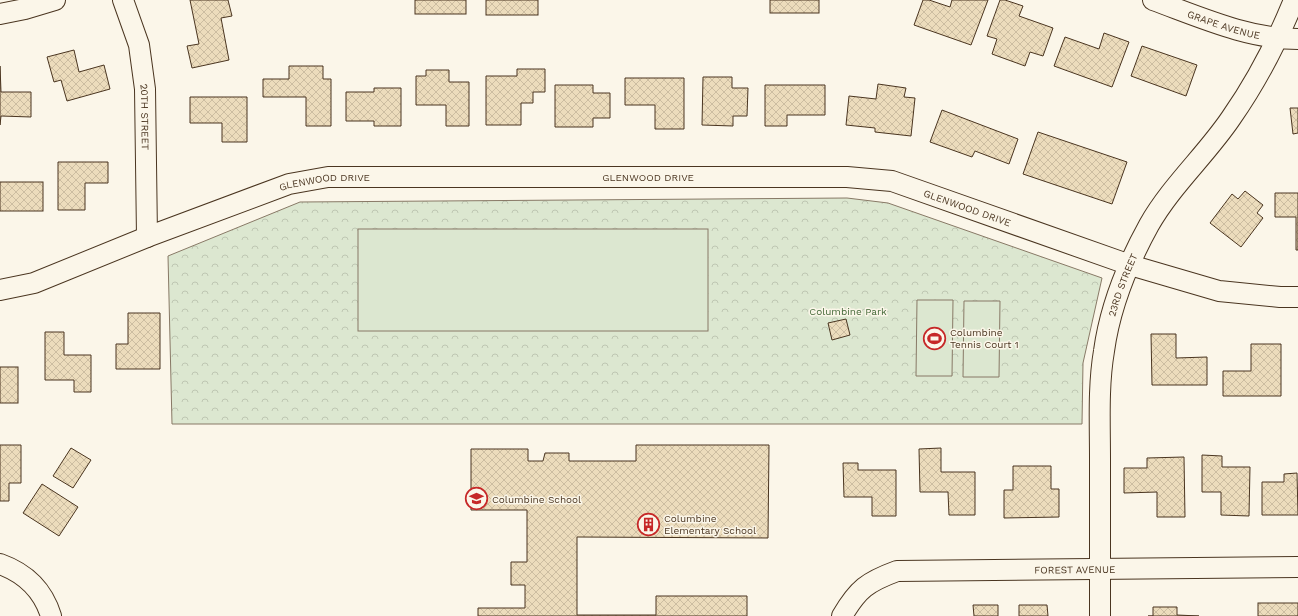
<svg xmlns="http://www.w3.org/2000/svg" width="1298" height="616" font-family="'Work Sans',sans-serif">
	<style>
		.forest { fill: url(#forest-crowns); stroke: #887966 }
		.pitch { fill: #dce7d0; stroke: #887966 }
		.building { fill: url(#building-cross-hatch); stroke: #4a3520 }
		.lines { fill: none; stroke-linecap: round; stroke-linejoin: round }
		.minor-casing { stroke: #4a3520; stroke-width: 22 }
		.minor { stroke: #fbf6e9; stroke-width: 20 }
		.labels { text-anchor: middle; stroke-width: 3; stroke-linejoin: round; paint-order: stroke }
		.street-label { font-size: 10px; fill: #4a3520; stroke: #fbf6e9 }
		.park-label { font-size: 10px; fill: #436837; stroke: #fbf6e9 }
		.poi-label { font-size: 10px; fill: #4a3520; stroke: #fbf6e9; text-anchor: start }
	</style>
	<defs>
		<pattern id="forest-crowns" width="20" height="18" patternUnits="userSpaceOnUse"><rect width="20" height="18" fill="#dce7d0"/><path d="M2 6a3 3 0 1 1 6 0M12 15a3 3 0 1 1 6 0" fill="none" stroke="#bec7b2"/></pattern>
		<pattern id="building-cross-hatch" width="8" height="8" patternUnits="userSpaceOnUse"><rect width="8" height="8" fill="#ecdcbc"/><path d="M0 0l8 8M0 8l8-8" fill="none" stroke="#ccbda1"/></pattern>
	</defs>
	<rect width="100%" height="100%" fill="#fbf6e9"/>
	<polygon class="forest" points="847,198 888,203 1102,278 1083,363 1082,424 172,424 168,256 300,202"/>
	<g class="pitch">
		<rect x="358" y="229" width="350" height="102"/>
		<polygon points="917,300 953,300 952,376 916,376"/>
		<polygon points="964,301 1000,301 999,377 963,377"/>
	</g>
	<g class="building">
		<polygon points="190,0 228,0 232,16 221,18 229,60 192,68 187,46 199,44"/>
		<rect x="415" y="0" width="51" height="14"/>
		<rect x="486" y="0" width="52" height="15"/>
		<rect x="770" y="0" width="49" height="13"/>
		<polygon points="923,0 929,0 950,7 952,0 988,0 971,45 914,25"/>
		<polygon points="1000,0 1005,0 1023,6 1019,16 1053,28 1043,56 1030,52 1025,66 992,54 997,39 987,36"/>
		<polygon points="1104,33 1129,42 1112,87 1054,66 1065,37 1099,49"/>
		<polygon points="1142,46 1197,65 1186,96 1131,76"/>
		<polygon points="74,50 79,72 104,65 110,89 67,101 61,80 54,82 47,57"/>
		<polygon points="0,66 1,92 31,92 31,117 1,116 0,125"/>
		<polygon points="289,66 323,66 323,79 331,79 331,126 306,126 306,97 263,97 263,79 289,79"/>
		<polygon points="517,69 545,69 545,92 533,92 533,103 521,103 521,125 486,125 486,76 517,76"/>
		<polygon points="426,70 449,70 449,82 469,82 469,126 446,126 446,105 416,105 416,76 426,76"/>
		<polygon points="703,77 732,77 732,88 748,88 747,116 733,116 733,126 702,125"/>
		<polygon points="625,78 684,78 684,129 655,129 655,105 625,105"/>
		<polygon points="878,84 906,88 904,97 915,98 911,136 875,132 875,128 846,125 849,96 876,99"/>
		<polygon points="555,85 593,85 593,93 610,93 610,118 593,118 593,127 555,127"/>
		<polygon points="765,85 825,85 825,115 787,115 787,126 765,126"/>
		<polygon points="374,88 401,88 401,126 374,126 374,121 346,121 346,92 374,92"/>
		<polygon points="190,97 247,97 247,142 222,142 222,123 190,123"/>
		<polygon points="1290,108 1298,108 1298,133 1293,134"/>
		<polygon points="942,110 1018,139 1009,164 975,151 972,157 930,142"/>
		<polygon points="1038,132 1127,162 1112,204 1023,174"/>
		<polygon points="58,162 108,162 108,183 85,183 85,210 58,210"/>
		<rect x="0" y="182" width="43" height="29"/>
		<polygon points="1245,191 1263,205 1257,213 1263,218 1241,247 1210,223 1232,194 1238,199"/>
		<polygon points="1275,193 1298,193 1298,250 1296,250 1296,217 1275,217"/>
		<polygon points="128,313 160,313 160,369 116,369 116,344 128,344"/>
		<polygon points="846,319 850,335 832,340 828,323"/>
		<polygon points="45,332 64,332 64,355 91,355 91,392 74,392 74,380 45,380"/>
		<polygon points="1151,334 1176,334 1176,358 1207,357 1207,385 1152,385"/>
		<polygon points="1251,344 1281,344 1281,396 1223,396 1223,371 1251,371"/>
		<rect x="0" y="367" width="18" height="36"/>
		<polygon points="0,445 21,445 21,483 9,483 9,501 0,501"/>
		<polygon points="636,445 769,445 768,538 577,537 577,615 656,615 656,596 747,596 747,616 478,616 478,608 525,608 525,585 511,585 511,562 527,562 527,510 471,510 471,449 528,449 528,461 543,461 545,453 569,453 569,461 636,461"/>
		<polygon points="71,448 91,460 73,488 53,476"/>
		<polygon points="941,448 941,472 975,472 975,515 949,515 948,492 920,492 919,449"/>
		<polygon points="1202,455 1222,456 1222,467 1250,467 1249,516 1221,515 1221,492 1202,492"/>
		<polygon points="1184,457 1185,517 1157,517 1157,492 1124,493 1124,468 1147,468 1147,458"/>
		<polygon points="843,463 858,463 858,470 896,470 896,516 872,516 872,497 844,497"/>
		<polygon points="1013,466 1051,466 1051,489 1059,489 1059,517 1004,518 1004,490 1013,490"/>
		<polygon points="1297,473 1298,515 1262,515 1262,482 1284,482 1284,474"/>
		<polygon points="42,484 78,507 59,536 23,513"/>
		<rect x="1258" y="603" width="40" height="13"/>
		<polygon points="973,605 998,605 998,616 974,616"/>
		<polygon points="1019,605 1047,605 1048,616 1019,616"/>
		<polygon points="1153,607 1177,607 1177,615 1199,616 1148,616 1153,616"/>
	</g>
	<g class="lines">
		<defs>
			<g id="minor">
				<path id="s1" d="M123 0 139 45 145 89 147 237"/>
				<path id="s2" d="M1153 0C1200 17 1248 39 1298 39"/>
				<polyline points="0,14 25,9 55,0"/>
				<path id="s3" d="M0 290 34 283 147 237 289 184 328 177H847L892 181 1130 265 1219 291 1280 297H1298"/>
				<path d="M0 564C25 573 43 590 51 616"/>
				<path id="s4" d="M842 616C858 589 867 582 897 571L1298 567"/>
				<path id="s5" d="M1100 616C1100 563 1100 511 1100 458 1100 423 1098 386 1104 351 1110 307 1128 263 1149 225 1171 186 1206 155 1231 118 1257 81 1277 42 1294 0"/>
			</g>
		</defs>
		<use href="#minor" class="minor-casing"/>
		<use href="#minor" class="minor"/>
	</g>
	<defs>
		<symbol id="stadium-ring" viewBox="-11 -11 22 22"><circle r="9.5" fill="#fbf6e9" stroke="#c62828" stroke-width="1.5"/><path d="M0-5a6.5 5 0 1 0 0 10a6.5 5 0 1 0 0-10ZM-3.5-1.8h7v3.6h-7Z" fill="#c62828"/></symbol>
		<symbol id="school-ring" viewBox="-11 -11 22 22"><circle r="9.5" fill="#fbf6e9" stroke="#c62828" stroke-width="1.5"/><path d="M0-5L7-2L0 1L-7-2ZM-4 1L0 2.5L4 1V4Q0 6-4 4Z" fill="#c62828"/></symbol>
		<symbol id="building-ring" viewBox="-11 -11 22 22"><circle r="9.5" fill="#fbf6e9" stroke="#c62828" stroke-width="1.5"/><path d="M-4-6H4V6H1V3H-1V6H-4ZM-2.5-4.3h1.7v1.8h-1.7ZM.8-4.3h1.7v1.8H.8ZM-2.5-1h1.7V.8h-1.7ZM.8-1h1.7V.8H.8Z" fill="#c62828"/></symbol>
	</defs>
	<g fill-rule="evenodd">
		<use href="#stadium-ring" x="922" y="326" width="25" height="25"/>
		<use href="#school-ring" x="464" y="486" width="25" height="25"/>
		<use href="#building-ring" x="636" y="512" width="25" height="25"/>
	</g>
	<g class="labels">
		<g class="street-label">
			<text dy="4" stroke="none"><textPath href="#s2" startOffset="75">GRAPE AVENUE</textPath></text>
			<text dy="4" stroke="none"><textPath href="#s1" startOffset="120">20TH STREET</textPath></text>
			<text dy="4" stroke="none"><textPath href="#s3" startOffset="668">GLENWOOD DRIVE</textPath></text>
			<text dy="4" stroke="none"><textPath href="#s3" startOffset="344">GLENWOOD DRIVE</textPath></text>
			<text dy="4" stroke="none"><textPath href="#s3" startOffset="992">GLENWOOD DRIVE</textPath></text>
			<text dy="4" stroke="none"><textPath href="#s5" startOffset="334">23RD STREET</textPath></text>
			<text dy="4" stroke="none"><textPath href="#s4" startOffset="251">FOREST AVENUE</textPath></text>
		</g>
		<g class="park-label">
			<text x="848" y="315">Columbine Park</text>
		</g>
		<g class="poi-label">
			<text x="950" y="336">Columbine<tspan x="950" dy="12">Tennis Court 1</tspan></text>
			<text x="492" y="503">Columbine School</text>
			<text x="664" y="522">Columbine<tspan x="664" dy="12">Elementary School</tspan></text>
		</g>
	</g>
</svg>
